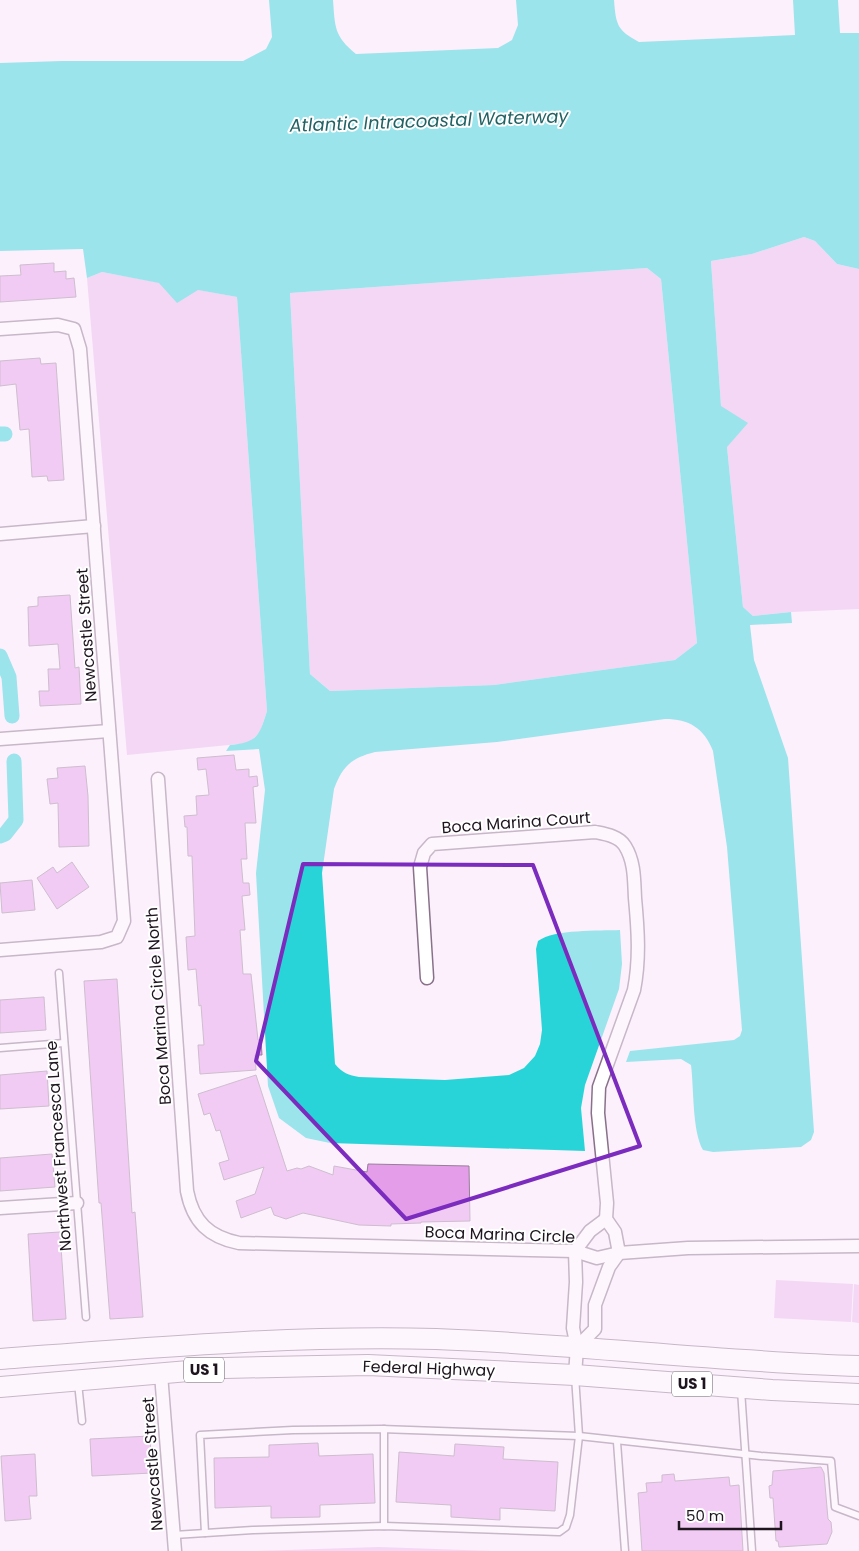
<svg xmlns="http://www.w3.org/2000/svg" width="859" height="1551" font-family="Poppins,sans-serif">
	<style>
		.green { fill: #e9b9ec }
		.water { fill: #29d4d8; fill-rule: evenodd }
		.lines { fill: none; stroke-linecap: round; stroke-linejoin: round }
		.canal { stroke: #29d4d8; stroke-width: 15 }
		.building { fill: #e49ee9; stroke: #977f98 }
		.lane-casing { stroke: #89718a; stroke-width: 9 }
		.street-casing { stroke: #89718a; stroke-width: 15 }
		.primary-casing { stroke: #89718a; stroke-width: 22 }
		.lane { stroke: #fff; stroke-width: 6 }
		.street { stroke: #fff; stroke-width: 12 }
		.primary { stroke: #fff; stroke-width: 20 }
		.marked { fill: none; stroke: #7b2cbf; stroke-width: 4; stroke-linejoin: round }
		.labels { text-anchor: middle; stroke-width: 4; stroke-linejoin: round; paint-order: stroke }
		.shield { fill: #fff; stroke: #625b62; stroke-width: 1 }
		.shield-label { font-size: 15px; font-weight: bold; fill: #1e151f }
		.street-label { font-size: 16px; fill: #1e151f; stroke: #fff }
		.water-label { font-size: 18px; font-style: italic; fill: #236264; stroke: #fff }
	</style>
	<rect width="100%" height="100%" fill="#fbf0fc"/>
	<g class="green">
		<polygon points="804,237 815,241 837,264 859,269 859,609 791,612 753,616 743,607 727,447 721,406 711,261 752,254"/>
		<polygon points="647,268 661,279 697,643 675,660 494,685 330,691 310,674 290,293"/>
		<polygon points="102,272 237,297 267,711 260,732 249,743 127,755 87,278"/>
		<polygon points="776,1280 853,1284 851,1322 774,1318"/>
		<polygon points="854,1284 859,1285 859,1323 852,1322"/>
		<polygon points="379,1547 492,1551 257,1551"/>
	</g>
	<path class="water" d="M269 0H333C335 27 334 36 356 54L498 48 512 40 518 25 516 0H614C616 25 617 30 639 42L795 35 793 0H838L840 33H859V269L837 264 815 241 804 237 752 254 711 261 721 406 748 423 727 447 743 607 753 616 791 612 792 623 750 625 754 660 788 758 814 1132 811 1140 801 1147 713 1152 703 1150C692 1131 694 1088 691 1065L681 1059 626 1062 630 1051 734 1040 740 1036 742 1030 727 847 713 751C704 728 689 719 665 719L497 742 375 752C352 758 343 765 334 789L322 873 335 1064C342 1073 349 1075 359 1077L445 1080 509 1075 524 1068 535 1056 540 1044 542 1030 536 949 538 941C555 929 598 931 620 930L622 964 619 989 585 1085 581 1108 585 1151 330 1143 306 1138 279 1118 268 1086 256 873 265 790 259 749 226 751 230 745C258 742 259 736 267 711L237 297 198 290 177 303 159 283 102 272 87 278 83 249 0 251V63L62 61H243L266 49 272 37ZM647 268 661 279 697 643 675 660 494 685 330 691 310 674 290 293Z"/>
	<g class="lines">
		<g class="canal">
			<polyline points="0,434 5,434"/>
			<polyline points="0,656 9,677 12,716"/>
			<polyline points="0,836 5,834 16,820 14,761"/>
		</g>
	</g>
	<g class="building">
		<polygon points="54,263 54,272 66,271 66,279 74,278 76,297 0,302 0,276 21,275 20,265"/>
		<polygon points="40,358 41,364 56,363 64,480 48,481 47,476 32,477 29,429 20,430 16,384 0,386 0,361"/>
		<polygon points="70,595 75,668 79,667 81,704 40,706 39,691 49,691 48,669 60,669 58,644 29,646 28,607 38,606 38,597"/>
		<polygon points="234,755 236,770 249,769 249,777 257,776 258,786 253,787 256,823 245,823 247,859 241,859 243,883 249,883 250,895 242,896 245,930 240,930 243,974 251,974 258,1040 261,1040 262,1055 255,1055 256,1070 200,1074 198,1045 204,1045 201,1005 199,1006 196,969 188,970 186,937 195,936 192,856 188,856 187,827 185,827 184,816 197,815 196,796 209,795 206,769 198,770 197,758"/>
		<polygon points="85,766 88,796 89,846 59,847 58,803 50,804 47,779 58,778 57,768"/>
		<polygon points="72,862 89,887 57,909 37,878 53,867 57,873"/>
		<polygon points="32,880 35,910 2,913 0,883"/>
		<polygon points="117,979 132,1213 135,1212 143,1317 110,1319 101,1203 99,1203 84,981"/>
		<polygon points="44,997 46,1030 0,1033 0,1000"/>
		<polygon points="47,1071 49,1106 0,1109 0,1075"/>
		<polygon points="256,1075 287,1171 297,1168 301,1169 309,1166 333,1175 334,1166 367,1172 368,1164 469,1166 470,1221 421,1222 421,1223 391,1224 391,1226 359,1225 303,1213 286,1219 274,1215 271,1207 241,1218 236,1201 255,1194 264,1167 224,1180 219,1163 229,1160 220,1130 216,1131 210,1113 204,1115 198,1094"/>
		<polygon points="52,1154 55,1187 0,1191 0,1158"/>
		<polygon points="60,1232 66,1319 33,1321 28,1234"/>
		<polygon points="150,1436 152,1473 92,1476 90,1439"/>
		<polygon points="318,1443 319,1456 373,1454 375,1503 320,1505 320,1517 271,1518 271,1506 215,1508 214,1458 269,1457 269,1445"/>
		<polygon points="455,1444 504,1447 503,1459 558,1462 555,1511 500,1508 500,1520 451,1517 451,1505 396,1502 399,1452 454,1456"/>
		<polygon points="35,1454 37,1496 29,1496 31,1519 5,1521 1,1456"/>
		<polygon points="821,1467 824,1473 828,1519 831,1522 832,1532 827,1544 779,1547 778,1541 776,1541 773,1498 770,1498 769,1486 772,1485 773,1471"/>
		<polygon points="674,1474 675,1481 729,1477 730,1486 739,1485 743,1551 642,1551 638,1493 647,1492 646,1483 662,1482 662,1475"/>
	</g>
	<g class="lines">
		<defs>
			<g id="lane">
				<polyline points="59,973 86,1317"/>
				<polyline points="0,1048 64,1043"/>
				<polyline points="78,1383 82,1421"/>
				<polyline points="741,1390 752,1551"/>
				<polyline points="617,1442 625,1551"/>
				<polyline points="384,1526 384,1429"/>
				<polyline points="205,1533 200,1435 293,1430 381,1429 579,1436 761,1456 831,1461 835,1507 859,1516"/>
				<polyline points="174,1535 253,1530 384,1526 559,1532 566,1527 570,1515 579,1436 575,1376"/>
			</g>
			<g id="street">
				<polyline points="0,329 58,325 74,329 80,349 124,921 117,937 101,942 0,950"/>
				<polyline points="0,534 94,526"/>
				<polyline points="0,739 109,731"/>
				<path d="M158 779 187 1191C193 1222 209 1237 239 1243L575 1251 597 1258 619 1253 688 1248 859 1246"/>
				<path d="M427 978 420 867 424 853 432 844 595 832C605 834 619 836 625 846 635 862 634 881 635 898 638 930 640 959 634 990L599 1087 598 1113 607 1203 606 1219 615 1232 619 1253 609 1267 595 1305V1329L577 1347"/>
				<polyline points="0,1208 77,1203"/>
				<polyline points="161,1374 175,1551"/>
				<polyline points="575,1375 577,1347 573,1328 576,1282 575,1251 590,1231 606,1219"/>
			</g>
			<g id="primary">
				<path d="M0 1359C145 1348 290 1335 436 1339 577 1344 718 1362 859 1366"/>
				<polyline points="0,1387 224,1368 368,1365 575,1375 772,1390 859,1394"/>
			</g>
		</defs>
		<use href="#lane" class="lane-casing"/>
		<use href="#street" class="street-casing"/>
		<use href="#primary" class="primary-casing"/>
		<use href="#lane" class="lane"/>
		<use href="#street" class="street"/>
		<use href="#primary" class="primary"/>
	</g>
	<path d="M0 0H859V1551H0ZM303 864 533 865 640 1146 406 1219 256 1061Z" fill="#fbf0fc" fill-opacity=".55" fill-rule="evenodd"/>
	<path class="marked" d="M303 864 533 865 640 1146 406 1219 256 1061Z"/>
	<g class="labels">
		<g class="shield">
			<rect x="184" y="1357.5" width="40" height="25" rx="4"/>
			<rect x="672" y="1371.5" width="40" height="25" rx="4"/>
		</g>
		<g class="shield-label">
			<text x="204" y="1375">US 1</text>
			<text x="692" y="1389">US 1</text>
		</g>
		<g class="street-label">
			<text transform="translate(86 635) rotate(-94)" y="6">Newcastle Street</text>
			<text transform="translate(516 822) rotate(-4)" y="6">Boca Marina Court</text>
			<text transform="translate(158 1006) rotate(-94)" y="6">Boca Marina Circle North</text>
			<text transform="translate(58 1146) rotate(-94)" y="6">Northwest Francesca Lane</text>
			<text transform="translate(500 1234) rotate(2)" y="6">Boca Marina Circle</text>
			<text transform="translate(429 1368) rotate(2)" y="6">Federal Highway</text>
			<text transform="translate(152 1464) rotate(-94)" y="6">Newcastle Street</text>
		</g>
		<g class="water-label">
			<text transform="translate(429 121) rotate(-2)" y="6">Atlantic Intracoastal Waterway</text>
		</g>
	</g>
	<path d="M679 1521v8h102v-8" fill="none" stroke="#1e151f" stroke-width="2.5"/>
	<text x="686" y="1521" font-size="15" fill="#1e151f" stroke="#ffffff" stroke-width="4" paint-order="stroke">50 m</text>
</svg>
